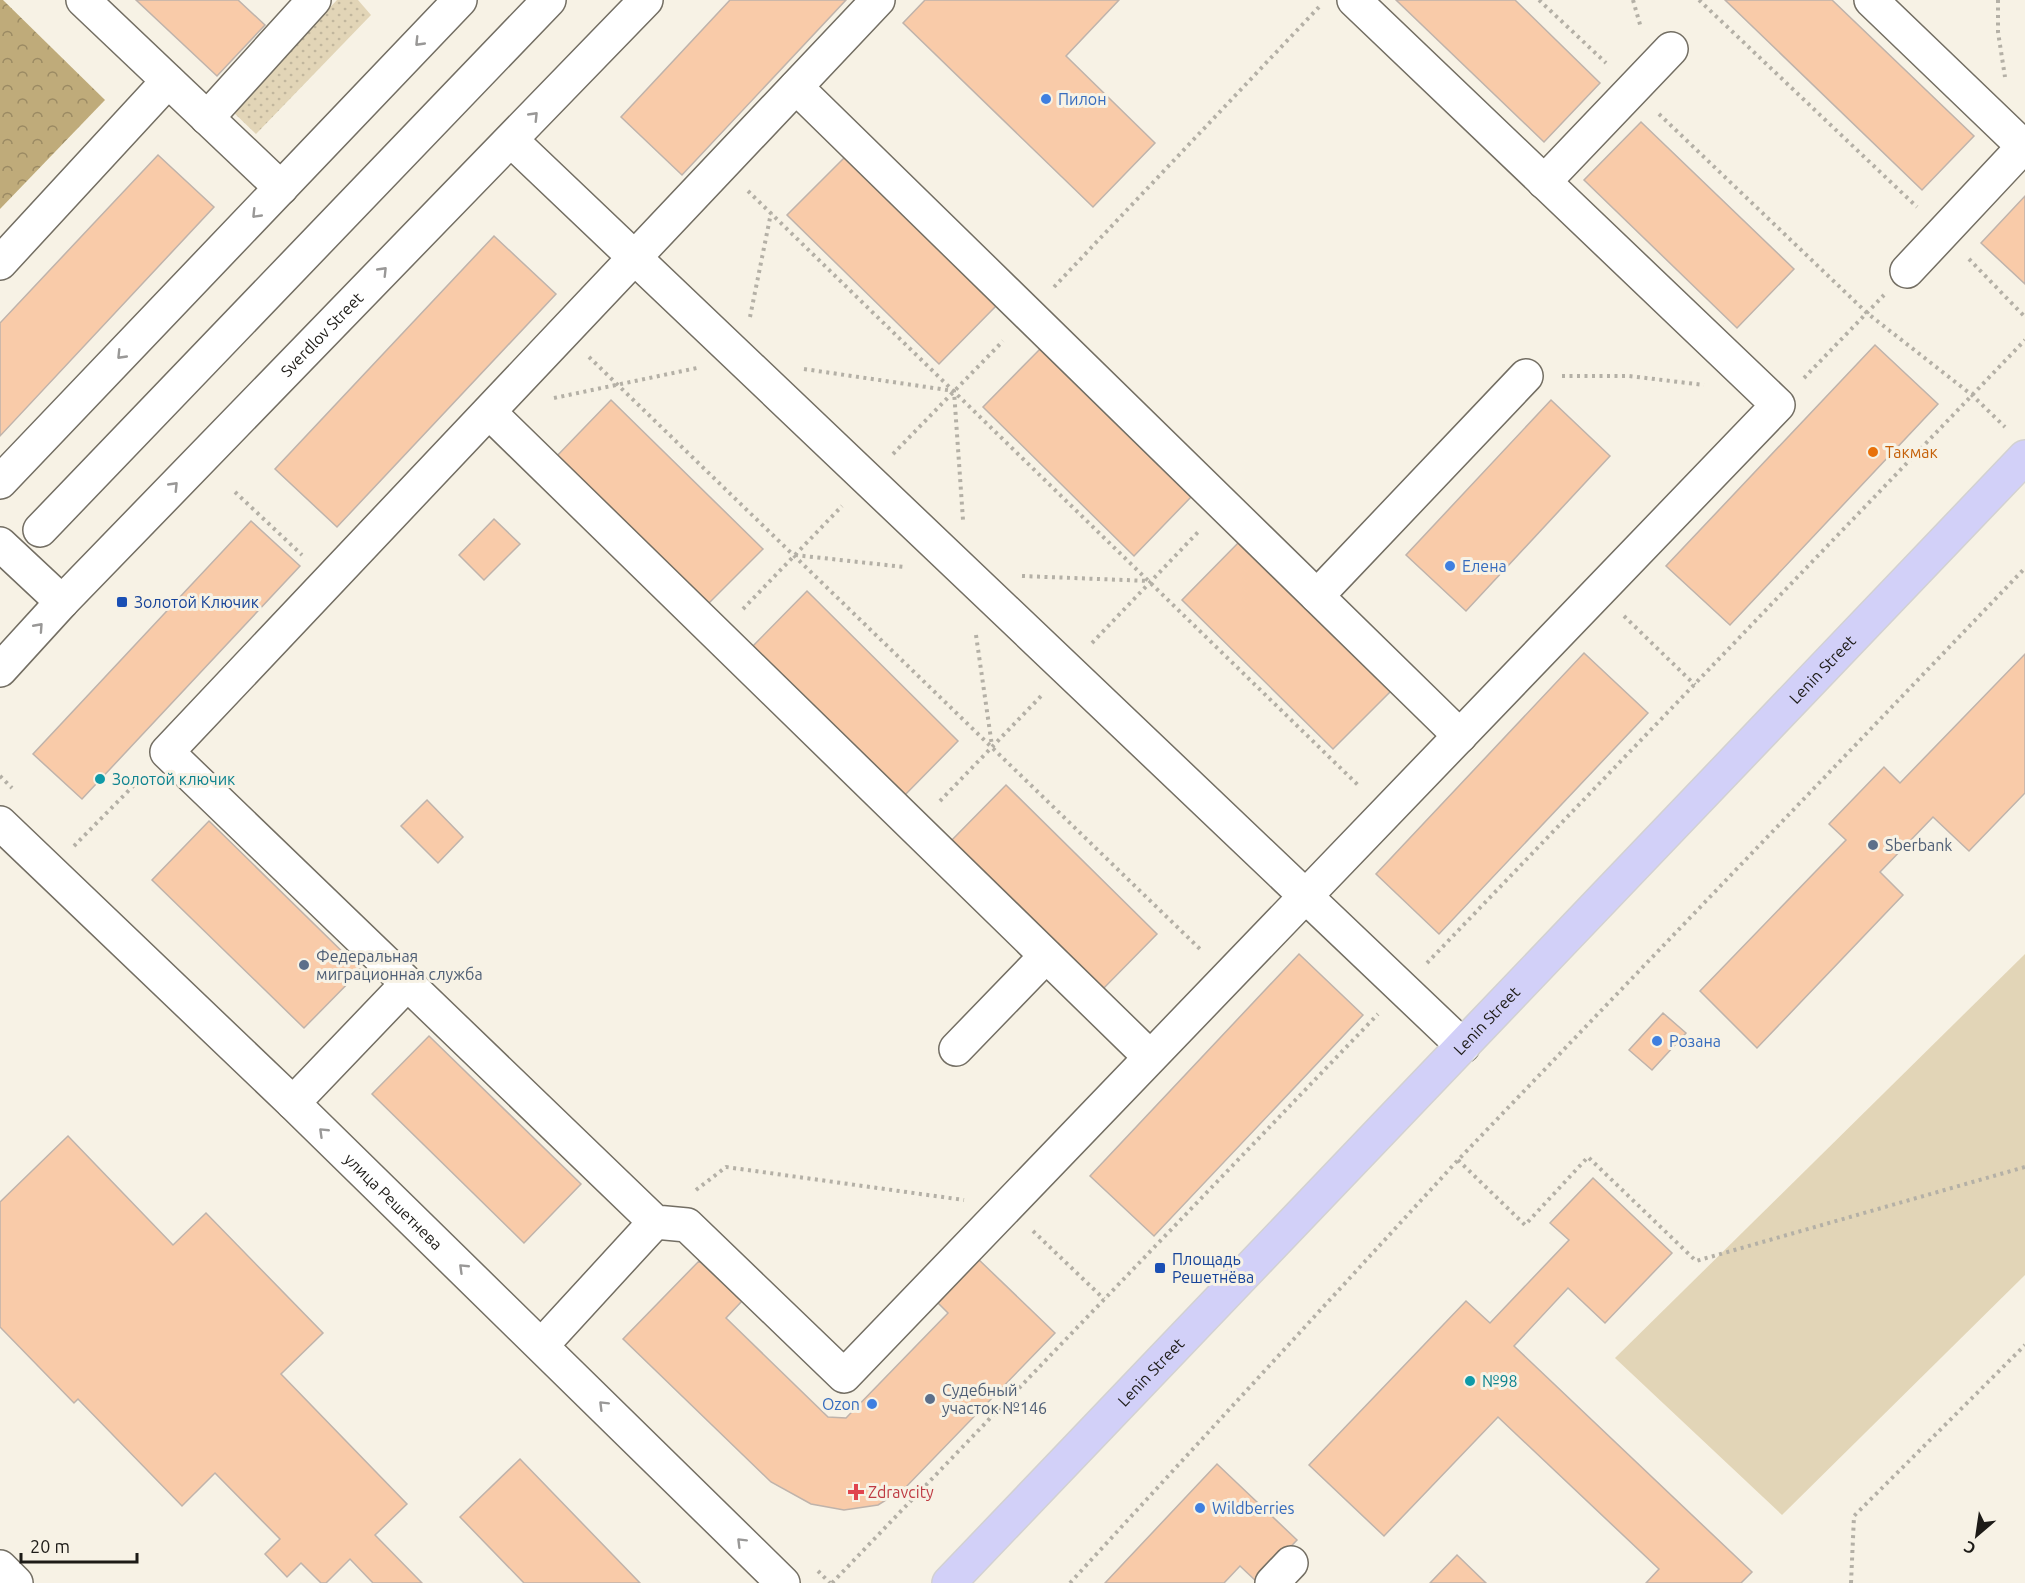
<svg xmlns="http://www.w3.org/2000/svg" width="2025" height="1583" font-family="Ubuntu,sans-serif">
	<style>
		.grass { fill: url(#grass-dots) }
		.forest { fill: url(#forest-crowns) }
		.pitch { fill: #e2d5b7 }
		.building { fill: #f9cba9; stroke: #bfb3ab; stroke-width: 1.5 }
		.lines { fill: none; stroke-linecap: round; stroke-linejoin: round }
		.minor-casing { stroke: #736e63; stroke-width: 36 }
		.major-casing { stroke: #d2d1d1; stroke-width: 36 }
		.path { stroke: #b4b0a6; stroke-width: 4; stroke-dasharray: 3 4.5; stroke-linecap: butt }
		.minor { stroke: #fff; stroke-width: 33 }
		.major { stroke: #d2d0f8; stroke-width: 33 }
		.oneway { stroke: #999897 }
		.shop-dot { fill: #3f7fe0; stroke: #f7f2e5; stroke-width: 2 }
		.food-dot { fill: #e8710a; stroke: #f7f2e5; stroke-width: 2 }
		.transit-dot { fill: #1a4fb4; stroke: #f7f2e5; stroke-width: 2 }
		.culture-dot { fill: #0f9aa8; stroke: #f7f2e5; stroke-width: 2 }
		.service-dot { fill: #5c6f8a; stroke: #f7f2e5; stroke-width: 2 }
		.health-dot { fill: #e0444e; stroke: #f7f2e5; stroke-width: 2 }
		.labels { text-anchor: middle; stroke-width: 6; stroke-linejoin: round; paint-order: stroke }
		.shop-label { font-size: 16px; fill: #366cbe; stroke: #f7f2e5; text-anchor: start }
		.street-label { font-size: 16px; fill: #1d1b17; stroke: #f7f2e5 }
		.food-label { font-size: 16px; fill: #c56008; stroke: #f7f2e5; text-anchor: start }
		.transit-label { font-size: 16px; fill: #164399; stroke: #f7f2e5; text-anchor: start }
		.culture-label { font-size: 16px; fill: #0d838f; stroke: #f7f2e5; text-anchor: start }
		.service-label { font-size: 16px; fill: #4e5e75; stroke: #f7f2e5; text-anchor: start }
		.health-label { font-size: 16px; fill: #be3a42; stroke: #f7f2e5; text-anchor: start }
	</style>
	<defs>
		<pattern id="grass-dots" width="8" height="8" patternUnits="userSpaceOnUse" patternTransform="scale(1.5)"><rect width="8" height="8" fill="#e2d5b7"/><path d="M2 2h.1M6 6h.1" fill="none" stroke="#c1b69d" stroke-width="1.8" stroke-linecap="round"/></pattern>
		<pattern id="forest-crowns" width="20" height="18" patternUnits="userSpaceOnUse" patternTransform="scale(1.5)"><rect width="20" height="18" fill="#bfab7a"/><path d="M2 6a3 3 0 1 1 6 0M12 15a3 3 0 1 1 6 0" fill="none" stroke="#9b8a63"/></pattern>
	</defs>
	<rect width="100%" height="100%" fill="#f7f2e5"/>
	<polygon class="grass" points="337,0 358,0 371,15 256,134 232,111"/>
	<polygon class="forest" points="0,0 3,0 105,100 0,209"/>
	<polygon class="pitch" points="2025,954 2025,1275 1782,1515 1615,1358"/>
	<g class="building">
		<polygon points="136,0 238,0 265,25 217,76"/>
		<polygon points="730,0 846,0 682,175 621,117"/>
		<polygon points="925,0 1119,0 1066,56 1155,143 1093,207 903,23"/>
		<polygon points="1396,0 1515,0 1600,83 1544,142"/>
		<polygon points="1725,0 1832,0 1974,136 1922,190"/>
		<polygon points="1641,122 1794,269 1737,328 1584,180"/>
		<polygon points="158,155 214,207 0,436 0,323"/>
		<polygon points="845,157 996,306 939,364 787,215"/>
		<polygon points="2025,196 2025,284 1981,243"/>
		<polygon points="494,236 556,294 337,527 275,469"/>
		<polygon points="1875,345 1938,404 1730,625 1666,566"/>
		<polygon points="1040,349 1191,497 1134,556 983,407"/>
		<polygon points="611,400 763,549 705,607 554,459"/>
		<polygon points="1551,400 1610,456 1466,611 1406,555"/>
		<polygon points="494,519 520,544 484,580 459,555"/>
		<polygon points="251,521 300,566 82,799 33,754"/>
		<polygon points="1239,542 1391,691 1333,749 1182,600"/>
		<polygon points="807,591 958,741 901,799 749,650"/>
		<polygon points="1584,653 1648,713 1439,934 1376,874"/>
		<polygon points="2025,654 2025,793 1969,851 1933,817 1880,872 1903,895 1757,1048 1700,991 1846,840 1829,824 1884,767 1900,783"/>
		<polygon points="1006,785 1157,934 1100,992 948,844"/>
		<polygon points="427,800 463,837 438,863 401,826"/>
		<polygon points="209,821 361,970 304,1028 152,880"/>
		<polygon points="1299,954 1363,1015 1154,1236 1090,1176"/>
		<polygon points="1663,1013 1686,1033 1652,1070 1629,1050"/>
		<polygon points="429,1036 581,1184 524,1243 372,1094"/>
		<polygon points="68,1136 173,1245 206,1213 323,1333 281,1374 407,1504 375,1535 422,1583 373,1583 350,1559 326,1583 321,1583 301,1563 287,1577 265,1554 280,1539 215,1473 182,1506 78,1399 74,1403 0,1327 0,1202"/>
		<polygon points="1593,1178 1672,1253 1605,1323 1568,1288 1514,1346 1752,1572 1741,1583 1646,1583 1659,1569 1498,1417 1384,1536 1309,1465 1466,1301 1490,1323 1569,1240 1550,1223"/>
		<polygon points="976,1257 1055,1333 904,1489 878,1505 844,1510 811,1504 771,1482 623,1339 699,1261 742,1301 726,1318 828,1417 846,1418 948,1313 935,1300"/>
		<polygon points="520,1459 640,1583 524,1583 460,1517"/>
		<polygon points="1217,1464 1297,1540 1257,1582 1240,1566 1224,1583 1105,1583"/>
		<polygon points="1457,1555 1486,1583 1430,1583"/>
	</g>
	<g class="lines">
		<defs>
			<g id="minor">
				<polyline points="83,0 281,188"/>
				<polyline points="878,0 167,752 655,1222 687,1225 844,1376 1778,405 1354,0"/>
				<polyline points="1871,0 2024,147"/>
				<polyline points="796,87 1460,736"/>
				<polyline points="207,118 314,0"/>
				<polyline points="511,140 1463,1046"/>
				<polyline points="1544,182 1671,49"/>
				<polyline points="0,263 168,81"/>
				<polyline points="1907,271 2025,145"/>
				<polyline points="489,412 1150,1057"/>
				<polyline points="0,482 460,0"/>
				<polyline points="40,530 549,0"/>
				<polyline points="0,544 62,602"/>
				<polyline points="1317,596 1526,376"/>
				<path id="s1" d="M0 670 62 602 646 0"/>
				<path id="s2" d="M0 823 293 1103 783 1583"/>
				<polyline points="956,1049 1046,956"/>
				<polyline points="293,1103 407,984"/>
				<polyline points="542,1345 655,1222"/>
				<polyline points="0,1567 16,1583"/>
				<polyline points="1272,1583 1291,1563"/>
			</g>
			<g id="major">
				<path id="s3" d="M949 1583 2025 457"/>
			</g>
		</defs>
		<use href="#minor" class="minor-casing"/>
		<use href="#major" class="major-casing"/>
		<g class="path">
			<polyline points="1539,0 1606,63"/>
			<polyline points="1633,0 1641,28"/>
			<polyline points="1699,0 1917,207"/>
			<polyline points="1998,0 1998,32 2005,77"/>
			<polyline points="1659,114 1867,313 1972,395 2005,427"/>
			<polyline points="748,191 1360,787"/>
			<polyline points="1969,259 2025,317"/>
			<polyline points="1054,287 1319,7"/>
			<polyline points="750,317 771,213"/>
			<polyline points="589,357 1202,951"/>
			<polyline points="804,369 954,391 963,520"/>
			<polyline points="1562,376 1629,376 1704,385"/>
			<polyline points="1804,378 1884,295"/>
			<polyline points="554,398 697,368"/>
			<polyline points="893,454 1003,341"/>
			<polyline points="235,492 302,555"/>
			<polyline points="795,555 904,567"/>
			<polyline points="1022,576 1150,581"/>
			<polyline points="743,609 842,506"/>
			<polyline points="1624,616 1695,685"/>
			<polyline points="976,635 992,746"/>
			<polyline points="1092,643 1199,531"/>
			<polyline points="0,776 12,788"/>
			<polyline points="940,801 1043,694"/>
			<polyline points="74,846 143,776"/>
			<polyline points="1427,963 2025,340"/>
			<polyline points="1458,1160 1525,1225 1588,1157 1696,1261 2025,1167"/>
			<polyline points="696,1190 726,1167 964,1200"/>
			<polyline points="1033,1231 1104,1299"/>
			<polyline points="818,1571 830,1583"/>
			<polyline points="832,1583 1378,1014"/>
			<polyline points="1070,1583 1458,1160 2025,568"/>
			<polyline points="1851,1583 1854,1516 2025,1345"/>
		</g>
		<use href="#minor" class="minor"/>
		<use href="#major" class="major"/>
	</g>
	<defs><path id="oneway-chevron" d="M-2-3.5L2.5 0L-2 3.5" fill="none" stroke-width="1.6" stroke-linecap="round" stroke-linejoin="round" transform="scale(1.5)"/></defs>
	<g class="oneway">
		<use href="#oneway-chevron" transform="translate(419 42) rotate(134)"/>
		<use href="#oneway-chevron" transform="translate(534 116) rotate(-46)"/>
		<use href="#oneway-chevron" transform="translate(256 214) rotate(134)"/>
		<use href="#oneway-chevron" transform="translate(383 271) rotate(-46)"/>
		<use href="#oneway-chevron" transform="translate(121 355) rotate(134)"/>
		<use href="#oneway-chevron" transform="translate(174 486) rotate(-46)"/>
		<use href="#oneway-chevron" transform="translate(39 627) rotate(-48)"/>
		<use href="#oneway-chevron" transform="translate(323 1132) rotate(-136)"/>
		<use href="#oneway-chevron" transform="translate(463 1268) rotate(-136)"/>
		<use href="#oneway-chevron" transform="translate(603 1405) rotate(-135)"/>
		<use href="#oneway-chevron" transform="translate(741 1542) rotate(-135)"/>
	</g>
	<g class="shop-dot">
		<circle cx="1046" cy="99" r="6"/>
		<circle cx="1450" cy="566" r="6"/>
		<circle cx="1657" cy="1041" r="6"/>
		<circle cx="872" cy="1404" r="6"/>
		<circle cx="1200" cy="1508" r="6"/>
	</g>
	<circle class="food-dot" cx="1873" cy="452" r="6"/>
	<g class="transit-dot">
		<rect x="116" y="596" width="12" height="12" rx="3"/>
		<rect x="1154" y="1262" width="12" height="12" rx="3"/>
	</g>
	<g class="culture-dot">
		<circle cx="100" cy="779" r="6"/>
		<circle cx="1470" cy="1381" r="6"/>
	</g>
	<g class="service-dot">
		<circle cx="1873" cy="845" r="6"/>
		<circle cx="304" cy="965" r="6"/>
		<circle cx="930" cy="1399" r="6"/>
	</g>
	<path class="health-dot" d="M853 1483h6v6h6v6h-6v6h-6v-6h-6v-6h6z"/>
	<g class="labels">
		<g class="shop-label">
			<text x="1058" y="105">Пилон</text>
			<text x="1462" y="572">Елена</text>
			<text x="1669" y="1047">Розана</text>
			<text x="860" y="1410" text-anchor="end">Ozon</text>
			<text x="1212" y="1514">Wildberries</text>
		</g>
		<g class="street-label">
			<text dy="6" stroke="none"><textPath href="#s1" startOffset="465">Sverdlov Street</textPath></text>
			<text dy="6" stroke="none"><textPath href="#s3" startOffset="1264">Lenin Street</textPath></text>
			<text dy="6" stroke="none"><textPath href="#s3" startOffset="778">Lenin Street</textPath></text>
			<text dy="6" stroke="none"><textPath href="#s2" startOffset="546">улица Решетнева</textPath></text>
			<text dy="6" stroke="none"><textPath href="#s3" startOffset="292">Lenin Street</textPath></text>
		</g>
		<g class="food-label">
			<text x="1885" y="458">Такмак</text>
		</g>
		<g class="transit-label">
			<text x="134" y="608">Золотой Ключик</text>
			<text x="1172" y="1265">Площадь<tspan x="1172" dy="18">Решетнёва</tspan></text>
		</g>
		<g class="culture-label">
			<text x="112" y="785">Золотой ключик</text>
			<text x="1482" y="1387">№98</text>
		</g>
		<g class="service-label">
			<text x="1885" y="851">Sberbank</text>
			<text x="316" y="962">Федеральная<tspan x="316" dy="18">миграционная служба</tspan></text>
			<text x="942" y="1396">Судебный<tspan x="942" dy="18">участок №146</tspan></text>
		</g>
		<g class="health-label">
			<text x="868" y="1498">Zdravcity</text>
		</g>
	</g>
	<g transform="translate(1977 1535) rotate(209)" stroke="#f7f2e5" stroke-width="4.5" paint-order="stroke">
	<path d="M0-4.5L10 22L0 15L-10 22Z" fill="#1d1b17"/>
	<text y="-9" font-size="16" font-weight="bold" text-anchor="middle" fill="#1d1b17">С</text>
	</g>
	<path d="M21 1553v9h116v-9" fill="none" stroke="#1d1b17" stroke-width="3"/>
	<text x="30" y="1553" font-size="18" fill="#1d1b17" stroke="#f7f2e5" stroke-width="4.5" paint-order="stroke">20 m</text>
</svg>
